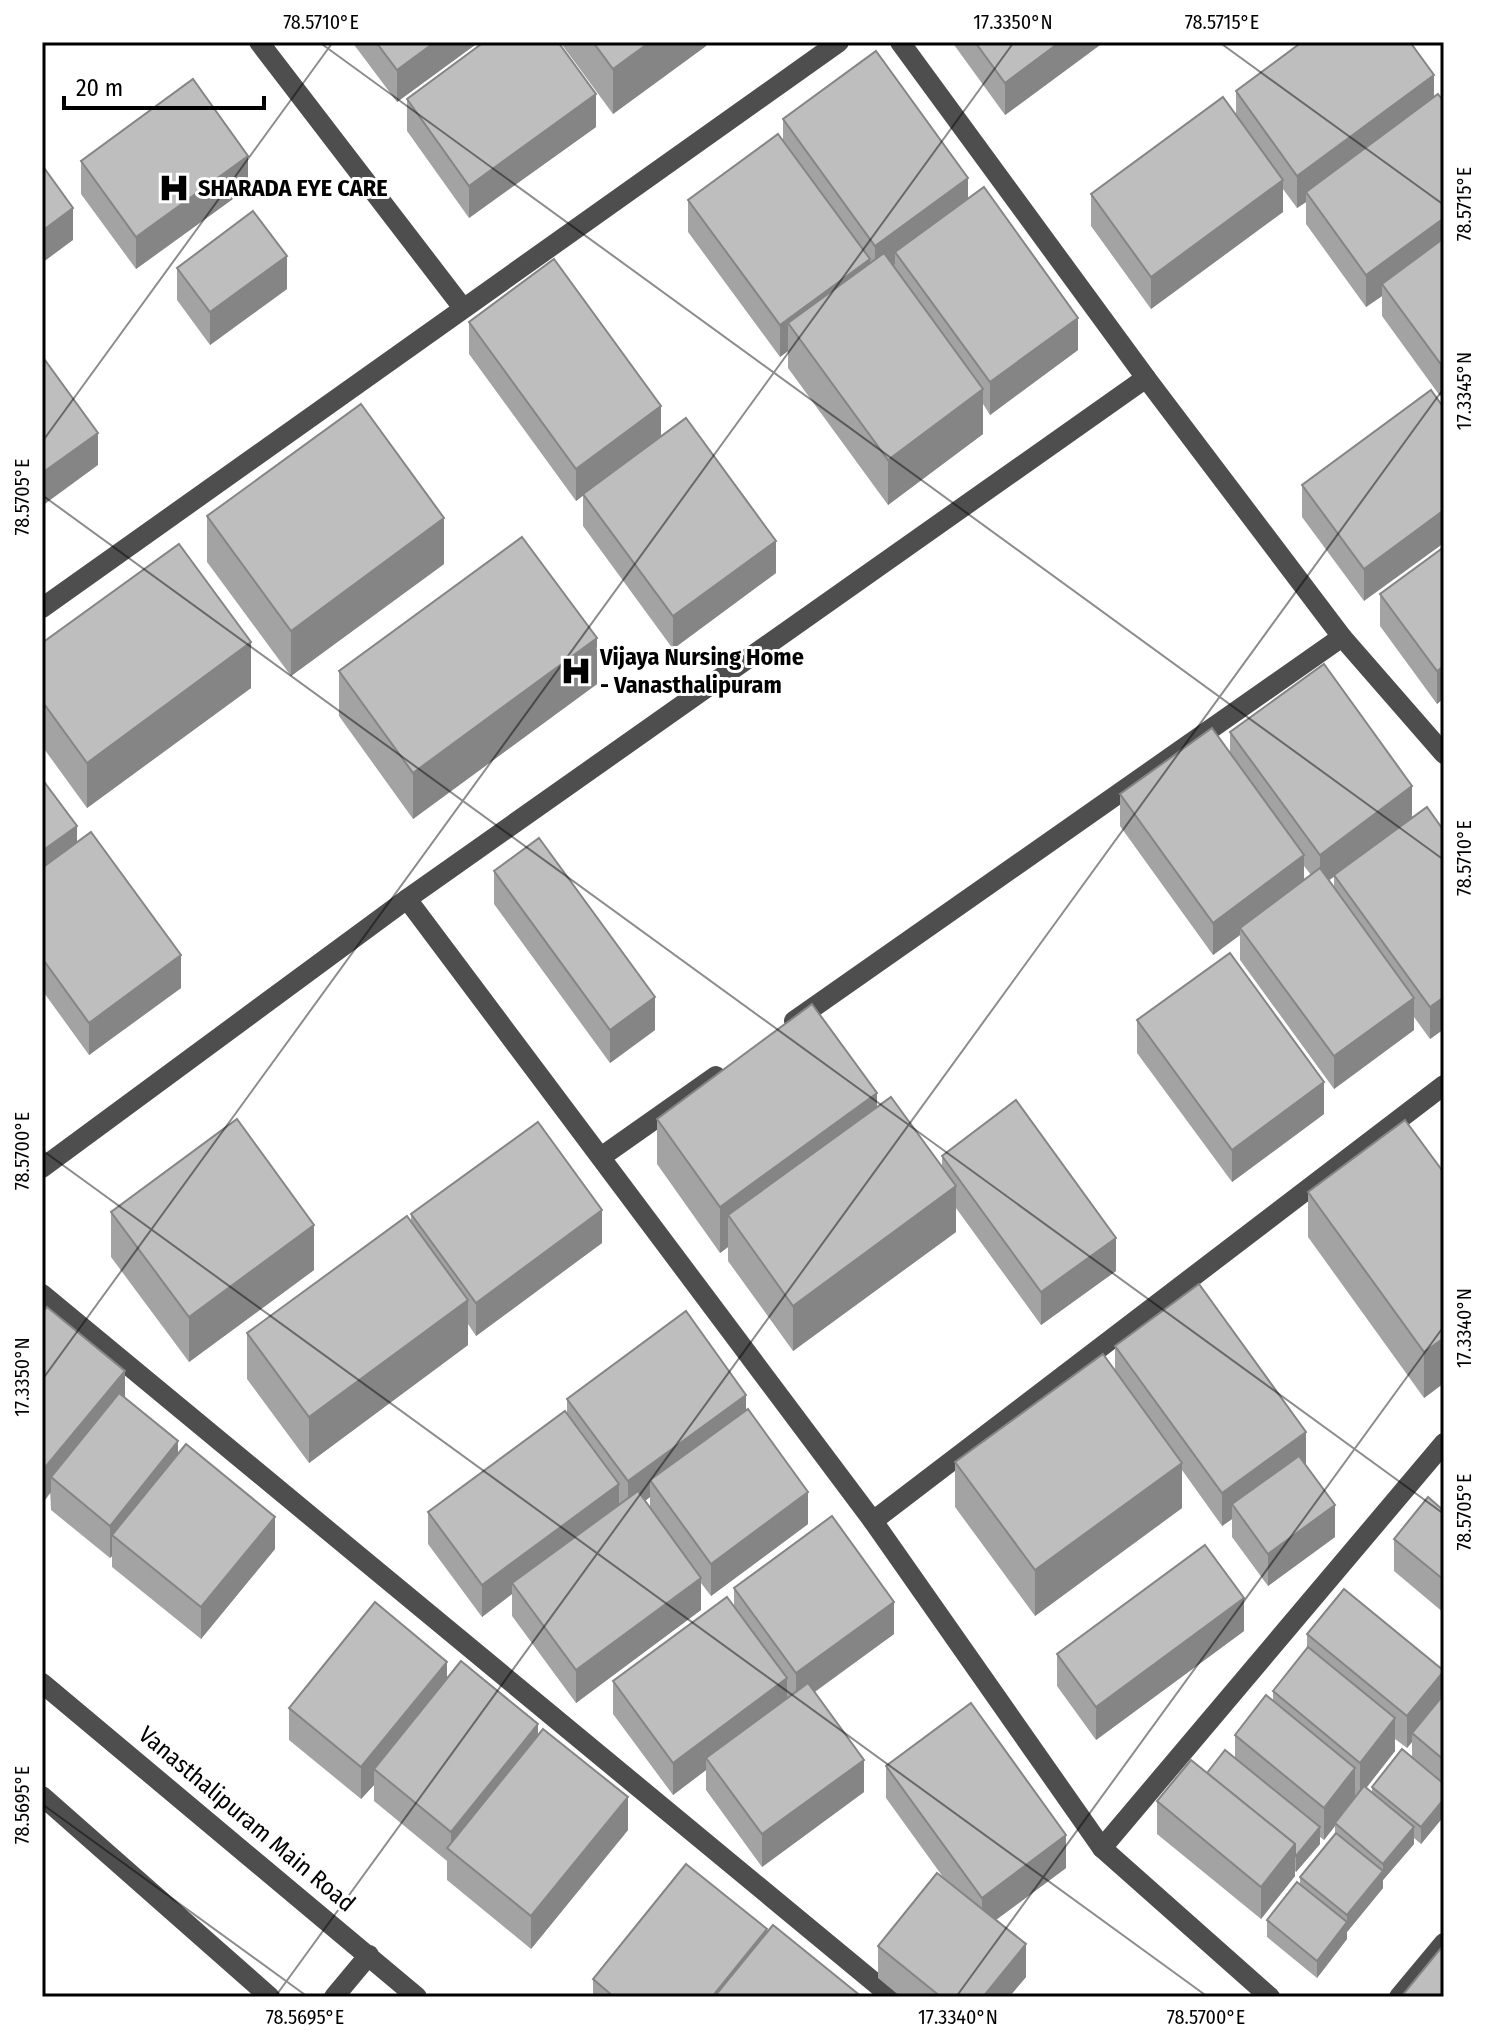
<svg xmlns="http://www.w3.org/2000/svg" width="1486" height="2039" font-family="'Fira Sans Condensed',sans-serif">
	<style>
		.lines { fill: none; stroke-linecap: round; stroke-linejoin: round }
		.minor { stroke: #4e4e4e; stroke-width: 20 }
		.wall { fill: #a3a3a3; fill-rule: evenodd }
		.shaded-wall { fill: #858585 }
		.building { fill: #bebebe; stroke: #858585; stroke-width: 2 }
		.ticks { fill: none; stroke: #000; stroke-width: 2; stroke-opacity: 0.45 }
		.labels { text-anchor: middle; stroke-width: 6; stroke-linejoin: round; paint-order: stroke }
		.poi-label { font-size: 24px; font-weight: bold; fill: #000; stroke: #fff; text-anchor: start }
		.street-label { font-size: 24px; fill: #000; stroke: #fff }
		.neatline { fill: none; stroke: #000; stroke-width: 3 }
		.ticks-label { font-size: 20px; text-anchor: middle; fill: #000 }
	</style>
	<rect width="100%" height="100%" fill="#fff"/>
	<g class="lines">
		<g class="minor">
			<polyline points="259,42 463,308"/>
			<polyline points="900,42 1146,378"/>
			<polyline points="42,608 839,42"/>
			<polyline points="407,899 873,1521 1102,1848 1270,1997"/>
			<polyline points="794,1021 1342,637"/>
			<polyline points="601,1157 716,1076"/>
			<polyline points="42,1168 407,899 1146,378 1342,637 1444,754"/>
			<polyline points="42,1294 892,1997"/>
			<polyline points="873,1521 1444,1085"/>
			<polyline points="42,1683 417,1997"/>
			<polyline points="42,1796 270,1997"/>
			<polyline points="1102,1848 1444,1443"/>
			<polyline points="334,1997 369,1955"/>
			<polyline points="1399,1997 1444,1943"/>
		</g>
	</g>
	<g class="wall">
		<polygon points="352,42 479,42 397,102"/>
		<polygon points="560,42 706,42 706,46 613,114"/>
		<polygon points="952,42 1104,42 1005,115"/>
		<polygon points="1236,91 1434,97 1444,102 1444,393 1440,396 1382,316 1382,296 1366,307 1306,224 1306,202 1297,208 1283,189 1283,212 1151,309 1091,226 1091,194 1236,115"/>
		<polygon points="407,99 596,127 469,218 407,131"/>
		<polygon points="783,119 968,198 1078,350 990,415 983,404 983,434 888,505 788,368 788,351 780,357 688,232 688,200 783,141"/>
		<polygon points="81,161 248,188 136,269 81,194"/>
		<polygon points="177,268 287,289 210,345 177,300"/>
		<polygon points="469,322 661,437 776,573 673,649 583,526 583,495 576,501 469,354"/>
		<polygon points="1444,408 1364,601 1302,517 1302,485"/>
		<polygon points="207,516 444,564 291,676 207,562"/>
		<polygon points="1444,547 1444,698 1437,704 1380,626 1380,594"/>
		<polygon points="42,643 251,688 87,808 42,746"/>
		<polygon points="339,671 597,684 413,819 339,716"/>
		<path d="M1230 732 1412 818 1444 831V1029L1430 1039 1414 1017V1030L1334 1089 1240 960V935L1213 955 1120 826V794L1230 753ZM1304 866 1311 875 1304 879ZM1334 877V887L1329 880Z"/>
		<polygon points="42,779 77,843 181,988 89,1055 42,990"/>
		<polygon points="494,871 655,1030 610,1063 494,904"/>
		<polygon points="1137,1020 1324,1114 1232,1182 1137,1053"/>
		<polygon points="877,1107 942,1166 942,1156 1116,1271 1041,1325 956,1208 956,1232 793,1351 728,1261 728,1247 720,1253 657,1164 657,1119"/>
		<polygon points="1444,1173 1444,1383 1424,1398 1308,1237 1308,1192"/>
		<polygon points="111,1212 314,1270 189,1362 111,1257"/>
		<polygon points="411,1214 602,1243 476,1336 468,1324 468,1345 309,1463 247,1379 247,1333 411,1222"/>
		<polygon points="42,1313 178,1453 275,1549 201,1639 112,1567 112,1556 110,1558 51,1510"/>
		<polygon points="1115,1346 1306,1465 1335,1537 1268,1586 1232,1537 1232,1519 1222,1526 1182,1470 1182,1508 1035,1616 955,1507 955,1462 1115,1370"/>
		<path d="M567 1399 746 1410 808 1524 711 1596 701 1583V1610L576 1703 512 1616V1594L482 1617 428 1544V1512L567 1414ZM650 1497V1508L645 1501Z"/>
		<polygon points="1444,1511 1444,1613 1394,1571 1394,1539"/>
		<polygon points="734,1588 894,1634 815,1692 864,1792 762,1867 706,1790 706,1770 673,1795 613,1714 613,1681 734,1606"/>
		<polygon points="1244,1631 1096,1740 1057,1686 1057,1654"/>
		<path d="M1307 1634 1444 1671V1816L1421 1844 1414 1838V1844L1383 1880V1888L1347 1932V1939L1317 1978 1267 1937V1920L1300 1885V1877L1335 1834V1826L1324 1840 1320 1837V1844L1296 1872 1295 1871V1876L1261 1919 1157 1834V1801L1235 1758V1735L1273 1700V1691L1307 1649ZM1395 1739 1407 1748 1412 1742V1758L1372 1787V1792L1366 1788 1395 1751Z"/>
		<polygon points="447,1678 538,1735 628,1830 531,1949 447,1880 447,1861 374,1801 374,1785 361,1799 289,1740 289,1708"/>
		<polygon points="886,1766 1066,1868 996,1920 1026,1977 1009,1997 901,1997 878,1978 878,1946 943,1877 886,1798"/>
		<polygon points="767,1932 862,1997 593,1997 593,1979"/>
	</g>
	<g class="shaded-wall">
		<polygon points="435,42 479,42 397,102 397,70"/>
		<polygon points="650,42 706,42 706,46 613,114 613,69"/>
		<polygon points="1060,42 1104,42 1005,115 1005,83"/>
		<polygon points="1434,75 1434,108 1306,192 1306,202 1297,208 1297,176"/>
		<polygon points="596,94 596,127 469,218 469,186"/>
		<polygon points="248,156 248,188 136,269 136,237"/>
		<polygon points="968,178 968,210 895,252 895,264 875,279 875,246"/>
		<polygon points="1283,180 1283,212 1151,309 1151,277"/>
		<polygon points="73,208 73,240 42,263 42,231"/>
		<polygon points="1444,218 1444,250 1382,284 1382,296 1366,307 1366,275"/>
		<polygon points="287,256 287,289 210,345 210,312"/>
		<polygon points="870,259 870,292 788,323 788,351 780,357 780,325"/>
		<polygon points="1078,318 1078,350 990,415 990,382"/>
		<polygon points="1444,360 1444,393 1440,396 1440,363"/>
		<polygon points="983,389 983,434 888,505 888,460"/>
		<polygon points="661,406 661,438 576,501 576,469"/>
		<polygon points="98,433 98,465 42,506 42,473"/>
		<polygon points="1444,510 1444,543 1364,601 1364,569"/>
		<polygon points="444,518 444,564 291,676 291,631"/>
		<polygon points="776,541 776,573 673,649 673,616"/>
		<polygon points="597,638 597,684 413,819 413,773"/>
		<polygon points="251,642 251,688 87,808 87,763"/>
		<polygon points="1444,666 1444,698 1437,704 1437,671"/>
		<polygon points="1412,786 1412,818 1320,887 1320,855"/>
		<polygon points="77,826 77,858 42,883 42,851"/>
		<polygon points="1304,855 1304,888 1240,928 1240,935 1213,955 1213,923"/>
		<polygon points="181,955 181,988 89,1055 89,1023"/>
		<polygon points="655,997 655,1030 610,1063 610,1030"/>
		<polygon points="1444,997 1444,1029 1430,1039 1430,1007"/>
		<polygon points="1414,998 1414,1030 1334,1089 1334,1056"/>
		<polygon points="1324,1082 1324,1114 1232,1182 1232,1150"/>
		<polygon points="877,1093 877,1139 728,1215 728,1247 720,1253 720,1207"/>
		<polygon points="956,1186 956,1232 793,1351 793,1306"/>
		<polygon points="602,1210 602,1243 476,1336 476,1303"/>
		<polygon points="314,1225 314,1270 189,1362 189,1317"/>
		<polygon points="1116,1238 1116,1271 1041,1325 1041,1292"/>
		<polygon points="468,1300 468,1345 309,1463 309,1417"/>
		<polygon points="1444,1338 1444,1383 1424,1398 1424,1352"/>
		<polygon points="125,1371 125,1403 51,1477 51,1492 42,1504 42,1471"/>
		<polygon points="746,1395 746,1427 650,1480 650,1497 628,1514 628,1481"/>
		<polygon points="1306,1432 1306,1465 1232,1504 1232,1519 1222,1526 1222,1493"/>
		<polygon points="178,1441 178,1474 112,1535 112,1556 110,1558 110,1526"/>
		<polygon points="1182,1463 1182,1508 1035,1616 1035,1570"/>
		<polygon points="619,1484 619,1516 512,1583 512,1594 482,1617 482,1585"/>
		<polygon points="808,1492 808,1524 711,1596 711,1564"/>
		<polygon points="1335,1505 1335,1537 1268,1586 1268,1554"/>
		<polygon points="275,1517 275,1549 201,1639 201,1607"/>
		<polygon points="701,1578 701,1610 576,1703 576,1670"/>
		<polygon points="1244,1598 1244,1631 1096,1740 1096,1707"/>
		<polygon points="894,1602 894,1634 796,1705 796,1673"/>
		<polygon points="447,1662 447,1694 374,1769 374,1785 361,1799 361,1767"/>
		<polygon points="1444,1671 1444,1703 1412,1733 1412,1742 1407,1748 1407,1716"/>
		<polygon points="787,1678 787,1711 706,1758 706,1770 673,1795 673,1763"/>
		<polygon points="1395,1718 1395,1751 1360,1796 1360,1763"/>
		<polygon points="538,1724 538,1756 451,1850 451,1832"/>
		<polygon points="864,1760 864,1792 762,1867 762,1834"/>
		<polygon points="1355,1768 1355,1800 1335,1823 1335,1826 1324,1840 1324,1808"/>
		<polygon points="628,1797 628,1830 531,1949 531,1916"/>
		<polygon points="1444,1799 1444,1816 1421,1844 1421,1827"/>
		<polygon points="1320,1827 1320,1844 1296,1872 1296,1856"/>
		<polygon points="1414,1827 1414,1844 1383,1880 1383,1864"/>
		<polygon points="1066,1835 1066,1868 982,1930 982,1898"/>
		<polygon points="1295,1844 1295,1876 1261,1919 1261,1887"/>
		<polygon points="1383,1871 1383,1888 1347,1932 1347,1915"/>
		<polygon points="1347,1922 1347,1939 1317,1978 1317,1961"/>
		<polygon points="767,1929 767,1962 738,1997 712,1997"/>
		<polygon points="1026,1944 1026,1977 1009,1997 983,1997"/>
	</g>
	<g class="building">
		<polygon points="376,42 435,42 397,70"/>
		<polygon points="484,42 558,42 596,94 469,186 407,99"/>
		<polygon points="593,42 650,42 613,69"/>
		<polygon points="975,42 1060,42 1005,83"/>
		<polygon points="1302,42 1410,42 1434,75 1297,176 1236,91"/>
		<polygon points="876,51 968,178 875,246 783,119"/>
		<polygon points="193,79 248,156 136,237 81,161"/>
		<polygon points="1438,94 1444,102 1444,218 1366,275 1306,192"/>
		<polygon points="1223,97 1283,180 1151,277 1091,194"/>
		<polygon points="778,134 870,259 780,325 688,200"/>
		<polygon points="42,165 73,208 42,231"/>
		<polygon points="984,187 1078,318 990,382 895,252"/>
		<polygon points="253,211 287,256 210,312 177,268"/>
		<polygon points="1444,238 1444,360 1440,363 1382,284"/>
		<polygon points="884,253 983,389 888,460 788,323"/>
		<polygon points="554,259 661,406 576,469 469,322"/>
		<polygon points="42,356 98,433 42,473"/>
		<polygon points="1431,390 1444,408 1444,510 1364,569 1302,485"/>
		<polygon points="361,404 444,518 291,631 207,516"/>
		<polygon points="686,418 776,541 673,616 583,494"/>
		<polygon points="522,537 597,638 413,773 339,671"/>
		<polygon points="179,544 251,642 87,763 42,701 42,643"/>
		<polygon points="1444,547 1444,666 1437,671 1380,594"/>
		<polygon points="1324,664 1412,786 1320,855 1230,732"/>
		<polygon points="1212,728 1304,855 1213,923 1120,794"/>
		<polygon points="42,779 77,826 42,851"/>
		<polygon points="1427,807 1444,831 1444,997 1430,1007 1334,875"/>
		<polygon points="91,832 181,955 89,1023 42,958 42,868"/>
		<polygon points="539,838 655,997 610,1030 494,871"/>
		<polygon points="1320,868 1414,998 1334,1056 1240,928"/>
		<polygon points="1230,953 1324,1082 1232,1150 1137,1020"/>
		<polygon points="812,1004 877,1093 720,1207 657,1119"/>
		<polygon points="891,1097 956,1186 793,1306 728,1215"/>
		<polygon points="1016,1100 1116,1238 1041,1292 942,1156"/>
		<polygon points="237,1119 314,1225 189,1317 111,1212"/>
		<polygon points="1405,1120 1444,1173 1444,1338 1424,1352 1308,1192"/>
		<polygon points="538,1122 602,1210 476,1303 411,1214"/>
		<polygon points="407,1216 468,1300 309,1417 247,1333"/>
		<polygon points="1199,1284 1306,1432 1222,1493 1115,1346"/>
		<polygon points="47,1307 125,1371 42,1471 42,1313"/>
		<polygon points="686,1311 746,1395 628,1481 567,1399"/>
		<polygon points="1103,1354 1182,1463 1035,1570 955,1462"/>
		<polygon points="119,1393 178,1441 110,1526 51,1477"/>
		<polygon points="748,1409 808,1492 711,1564 650,1480"/>
		<polygon points="565,1411 619,1484 482,1585 428,1512"/>
		<polygon points="186,1444 275,1517 201,1607 112,1535"/>
		<polygon points="1299,1456 1335,1505 1268,1554 1232,1504"/>
		<polygon points="638,1491 701,1578 576,1670 512,1583"/>
		<polygon points="1428,1497 1444,1511 1444,1580 1394,1539"/>
		<polygon points="832,1516 894,1602 796,1673 734,1588"/>
		<polygon points="1205,1545 1244,1598 1096,1707 1057,1654"/>
		<polygon points="1344,1589 1444,1671 1407,1716 1307,1634"/>
		<polygon points="727,1597 787,1678 673,1763 613,1681"/>
		<polygon points="375,1602 447,1662 361,1767 289,1708"/>
		<polygon points="1308,1647 1395,1718 1360,1763 1273,1691"/>
		<polygon points="461,1661 538,1724 451,1832 374,1769"/>
		<polygon points="808,1683 864,1760 762,1834 706,1758"/>
		<polygon points="1444,1694 1444,1760 1412,1733"/>
		<polygon points="1266,1695 1355,1768 1324,1808 1235,1735"/>
		<polygon points="971,1703 1066,1835 982,1898 886,1766"/>
		<polygon points="543,1729 628,1797 531,1916 447,1848"/>
		<polygon points="1402,1749 1444,1784 1444,1799 1421,1827 1372,1787"/>
		<polygon points="1225,1750 1320,1827 1296,1856 1295,1854 1295,1844 1207,1773"/>
		<polygon points="1191,1760 1295,1844 1261,1887 1157,1801"/>
		<polygon points="1364,1786 1414,1827 1383,1864 1335,1823"/>
		<polygon points="1336,1833 1383,1871 1347,1915 1300,1877"/>
		<polygon points="686,1864 767,1929 712,1997 614,1997 593,1979"/>
		<polygon points="937,1873 1026,1944 983,1997 941,1997 878,1946"/>
		<polygon points="1297,1882 1347,1922 1317,1961 1267,1920"/>
		<polygon points="773,1925 862,1997 714,1997"/>
		<polygon points="1441,1948 1444,1950 1444,1997 1401,1997"/>
	</g>
	<path class="ticks" d="M319 42 1444 860M1219 42 1444 205M42 442 333 42M42 495 1444 1514M42 1150 1208 1997M42 1380 1014 42M42 1804 308 1997M275 1997 1444 388M956 1997 1444 1326"/>
	<defs>
		<symbol id="hospital-bare" viewBox="-9 -9 18 18"><path d="M-5-5h3v3.5h4V-5h3V5h-3V1.5h-4V5h-3Z" fill="#000" stroke="#fff" stroke-width="2.5" paint-order="stroke"/></symbol>
	</defs>
	<g fill-rule="evenodd">
		<use href="#hospital-bare" x="152" y="166" width="44" height="44"/>
		<use href="#hospital-bare" x="554" y="649" width="44" height="44"/>
	</g>
	<g class="labels">
		<g class="poi-label">
			<text x="198" y="196">SHARADA EYE CARE</text>
			<text x="600" y="665">Vijaya Nursing Home<tspan x="600" dy="28">- Vanasthalipuram</tspan></text>
		</g>
		<g class="street-label">
			<text transform="translate(247 1819) rotate(40)" y="8">Vanasthalipuram Main Road</text>
		</g>
	</g>
	<rect width="1486" height="2039" fill="none" stroke="#ffffff" stroke-width="88"/>
	<path d="M64 96v12h200v-12" fill="none" stroke="#000000" stroke-width="4"/>
	<text x="76" y="96" font-size="24" fill="#000000" stroke="#ffffff" stroke-width="6" paint-order="stroke">20 m</text>
	<rect x="44" y="44" width="1398" height="1951" class="neatline"/>
	<g class="ticks-label">
		<text x="321" y="29">78.5710°E</text>
		<text x="1013" y="29">17.3350°N</text>
		<text x="1222" y="29">78.5715°E</text>
		<text transform="translate(1464 204) rotate(-90)" y="7">78.5715°E</text>
		<text transform="translate(1464 391) rotate(-90)" y="7">17.3345°N</text>
		<text transform="translate(22 497) rotate(-90)" y="7">78.5705°E</text>
		<text transform="translate(1464 858) rotate(-90)" y="7">78.5710°E</text>
		<text transform="translate(22 1151) rotate(-90)" y="7">78.5700°E</text>
		<text transform="translate(1464 1328) rotate(-90)" y="7">17.3340°N</text>
		<text transform="translate(22 1377) rotate(-90)" y="7">17.3350°N</text>
		<text transform="translate(1464 1512) rotate(-90)" y="7">78.5705°E</text>
		<text transform="translate(22 1805) rotate(-90)" y="7">78.5695°E</text>
		<text x="305" y="2024">78.5695°E</text>
		<text x="958" y="2024">17.3340°N</text>
		<text x="1206" y="2024">78.5700°E</text>
	</g>
</svg>
